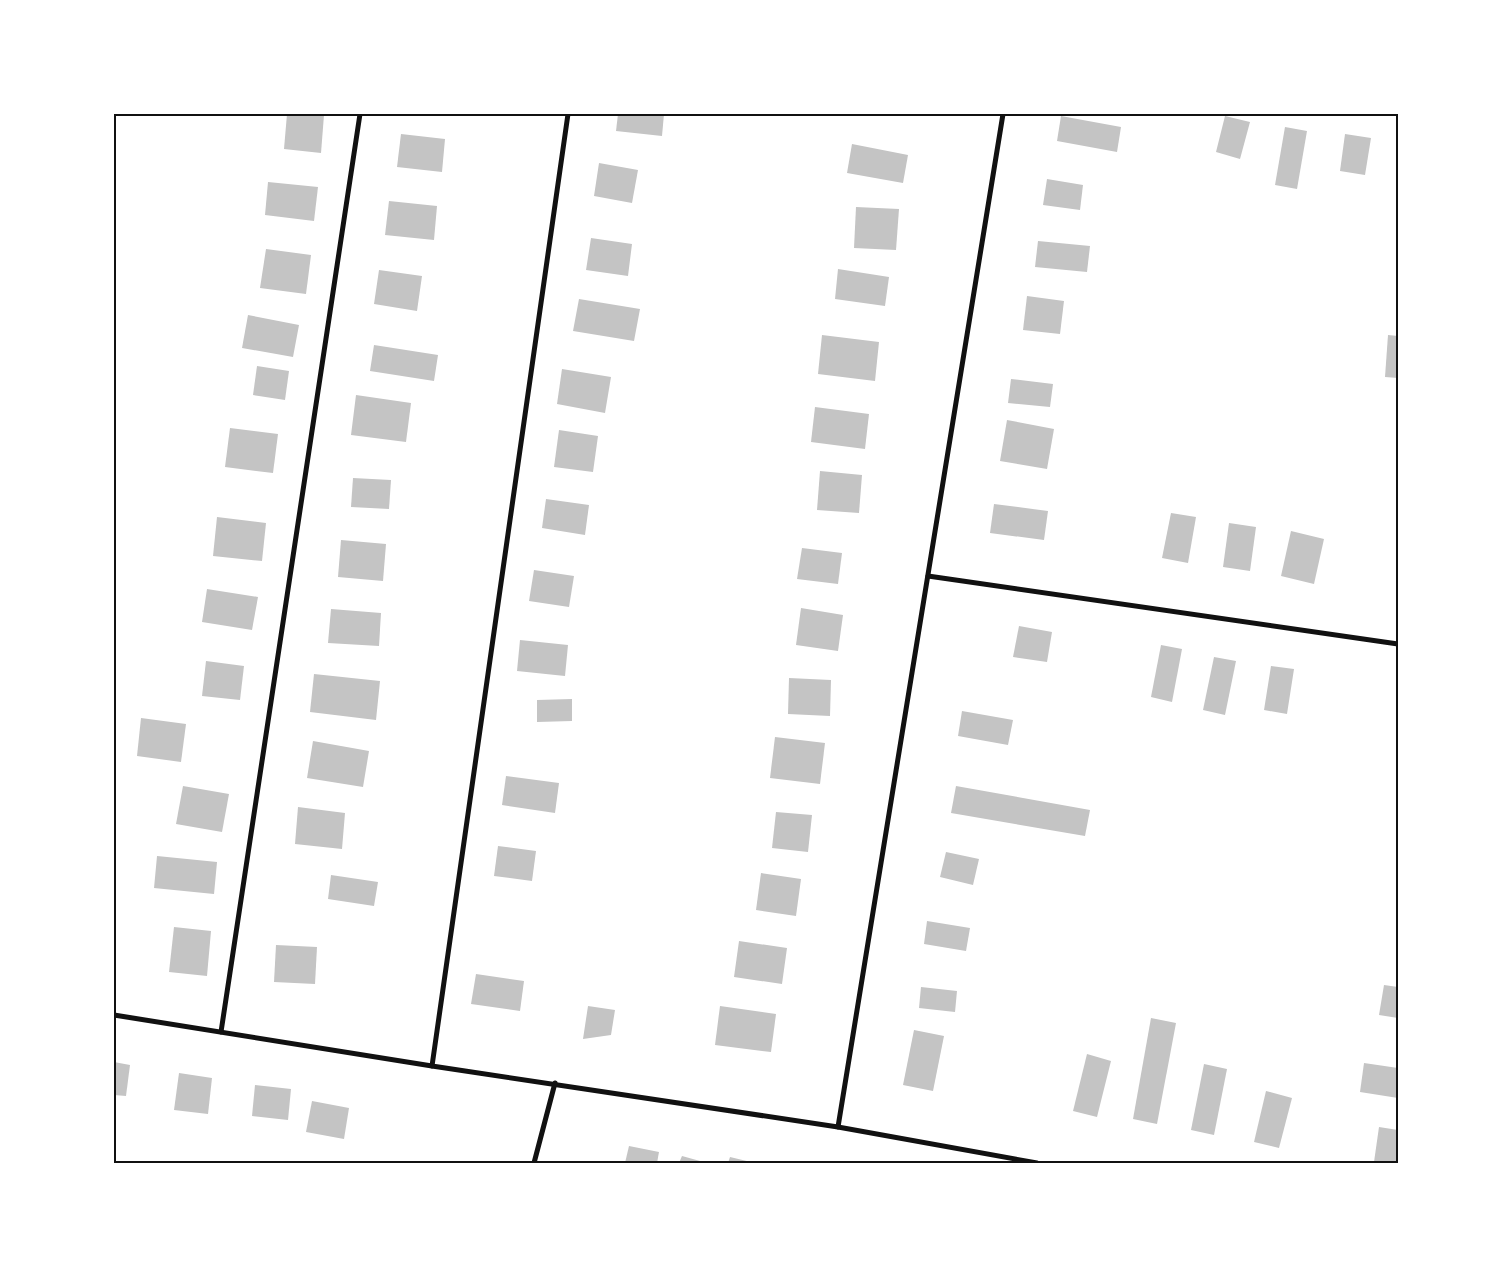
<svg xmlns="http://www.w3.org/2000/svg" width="1512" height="1277" font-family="Commissioner,sans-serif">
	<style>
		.building { fill: #c4c4c4 }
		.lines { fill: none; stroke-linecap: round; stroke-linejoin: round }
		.minor { stroke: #111; stroke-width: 5 }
		.neatline { fill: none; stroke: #111; stroke-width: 2 }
	</style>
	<rect width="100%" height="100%" fill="#fff"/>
	<g class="building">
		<polygon points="287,114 324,115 321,153 284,149"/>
		<polygon points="618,114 664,114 662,136 616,131"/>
		<polygon points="1061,116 1121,127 1117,152 1057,141"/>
		<polygon points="1225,116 1250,122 1240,159 1216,152"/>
		<polygon points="1285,127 1307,131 1297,189 1275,185"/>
		<polygon points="401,134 445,139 442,172 397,167"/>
		<polygon points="1345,134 1371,138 1365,175 1340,171"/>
		<polygon points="852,144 908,155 903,183 847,173"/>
		<polygon points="599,163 638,170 632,203 594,196"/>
		<polygon points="1047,179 1083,185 1080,210 1043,205"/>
		<polygon points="268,182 318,187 314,221 265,215"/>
		<polygon points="389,201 437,206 434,240 385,235"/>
		<polygon points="856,207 899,209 896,250 854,248"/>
		<polygon points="591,238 632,244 628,276 586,270"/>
		<polygon points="1038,241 1090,246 1087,272 1035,267"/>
		<polygon points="266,249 311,255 306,294 260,288"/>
		<polygon points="838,269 889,277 885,306 835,299"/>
		<polygon points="379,270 422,276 417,311 374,304"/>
		<polygon points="1027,296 1064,301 1060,334 1023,330"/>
		<polygon points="579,299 640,309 634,341 573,331"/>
		<polygon points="248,315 299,325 293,357 242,348"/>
		<polygon points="822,335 879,342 875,381 818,374"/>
		<polygon points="1388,335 1398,336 1398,378 1385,377"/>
		<polygon points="374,345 438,355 434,381 370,371"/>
		<polygon points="257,366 289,371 285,400 253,395"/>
		<polygon points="562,369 611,377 605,413 557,404"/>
		<polygon points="1011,379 1053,384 1050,407 1008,403"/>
		<polygon points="356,395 411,403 406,442 351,435"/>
		<polygon points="815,407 869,414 865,449 811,442"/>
		<polygon points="1007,420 1054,429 1047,469 1000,461"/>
		<polygon points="230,428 278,434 273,473 225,467"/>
		<polygon points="559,430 598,436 593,472 554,467"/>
		<polygon points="820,471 862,475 859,513 817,510"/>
		<polygon points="353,478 391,480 389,509 351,507"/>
		<polygon points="546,499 589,505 585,535 542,528"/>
		<polygon points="994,504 1048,511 1044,540 990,533"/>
		<polygon points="1171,513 1196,517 1188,563 1162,558"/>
		<polygon points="217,517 266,523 262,561 213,556"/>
		<polygon points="1229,523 1256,527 1250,571 1223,567"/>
		<polygon points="1291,531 1324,539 1314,584 1281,576"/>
		<polygon points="341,540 386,544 383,581 338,577"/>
		<polygon points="802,548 842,553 838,584 797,579"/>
		<polygon points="534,570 574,576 569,607 529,601"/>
		<polygon points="207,589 258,597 252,630 202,622"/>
		<polygon points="801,608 843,615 838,651 796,645"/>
		<polygon points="331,609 381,613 379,646 328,643"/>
		<polygon points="1019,626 1052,632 1047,662 1013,657"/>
		<polygon points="520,640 568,645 565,676 517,671"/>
		<polygon points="1161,645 1182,649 1172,702 1151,697"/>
		<polygon points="1214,657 1236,661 1225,715 1203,710"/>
		<polygon points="206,661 244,666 240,700 202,696"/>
		<polygon points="1271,666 1294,669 1287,714 1264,710"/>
		<polygon points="314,674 380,681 376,720 310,712"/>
		<polygon points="789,678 831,680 830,716 788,714"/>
		<polygon points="572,699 572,721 537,722 537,700"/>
		<polygon points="962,711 1013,720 1008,745 958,736"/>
		<polygon points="141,718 186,724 181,762 137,756"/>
		<polygon points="775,737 825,743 820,784 770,778"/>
		<polygon points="313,741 369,751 363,787 307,778"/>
		<polygon points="506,776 559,783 555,813 502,805"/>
		<polygon points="183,786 229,794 222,832 176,824"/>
		<polygon points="956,786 1090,810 1085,836 951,813"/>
		<polygon points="298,807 345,813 342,849 295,844"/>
		<polygon points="776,812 812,815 808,852 772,848"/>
		<polygon points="498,846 536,851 532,881 494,876"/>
		<polygon points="946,852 979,859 973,885 940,877"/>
		<polygon points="157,856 217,862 214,894 154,888"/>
		<polygon points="761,873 801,879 796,916 756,910"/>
		<polygon points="331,875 378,882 374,906 328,899"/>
		<polygon points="927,921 970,928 966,951 924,944"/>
		<polygon points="174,927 211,931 207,976 169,972"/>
		<polygon points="739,941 787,948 782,984 734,977"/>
		<polygon points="276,945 317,947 315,984 274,982"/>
		<polygon points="476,974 524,981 520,1011 471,1004"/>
		<polygon points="1384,985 1398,987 1398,1018 1379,1015"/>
		<polygon points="921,987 957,991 955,1012 919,1008"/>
		<polygon points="588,1006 615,1010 611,1035 583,1039"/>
		<polygon points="720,1006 776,1014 771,1052 715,1045"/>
		<polygon points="1151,1018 1176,1023 1157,1124 1133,1119"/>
		<polygon points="914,1030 944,1036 933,1091 903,1085"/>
		<polygon points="1087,1054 1111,1061 1097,1117 1073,1111"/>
		<polygon points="114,1062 130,1065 126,1096 114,1095"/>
		<polygon points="1364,1063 1398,1068 1398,1098 1360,1092"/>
		<polygon points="1204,1064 1227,1069 1214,1135 1191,1130"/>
		<polygon points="179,1073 212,1078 208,1114 174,1110"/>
		<polygon points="255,1085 291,1089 288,1120 252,1116"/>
		<polygon points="1266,1091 1292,1098 1279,1148 1254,1142"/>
		<polygon points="312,1101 349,1108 344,1139 306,1132"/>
		<polygon points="1379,1127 1398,1130 1398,1163 1374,1162"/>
		<polygon points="629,1146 659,1152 657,1163 625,1163"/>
		<polygon points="682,1156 700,1161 700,1163 679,1163"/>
		<polygon points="730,1157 755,1163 728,1163"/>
	</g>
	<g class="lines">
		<g class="minor">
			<polyline points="928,576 1398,644"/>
			<polyline points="114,1015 432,1066 838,1127 1037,1163"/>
			<polyline points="221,1032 360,114"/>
			<polyline points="432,1066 568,114"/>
			<polyline points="838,1127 1003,114"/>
			<polyline points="534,1163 555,1083"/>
		</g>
	</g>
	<rect width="1512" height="1277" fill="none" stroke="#ffffff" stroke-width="230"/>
	<rect x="115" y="115" width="1282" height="1047" class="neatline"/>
</svg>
